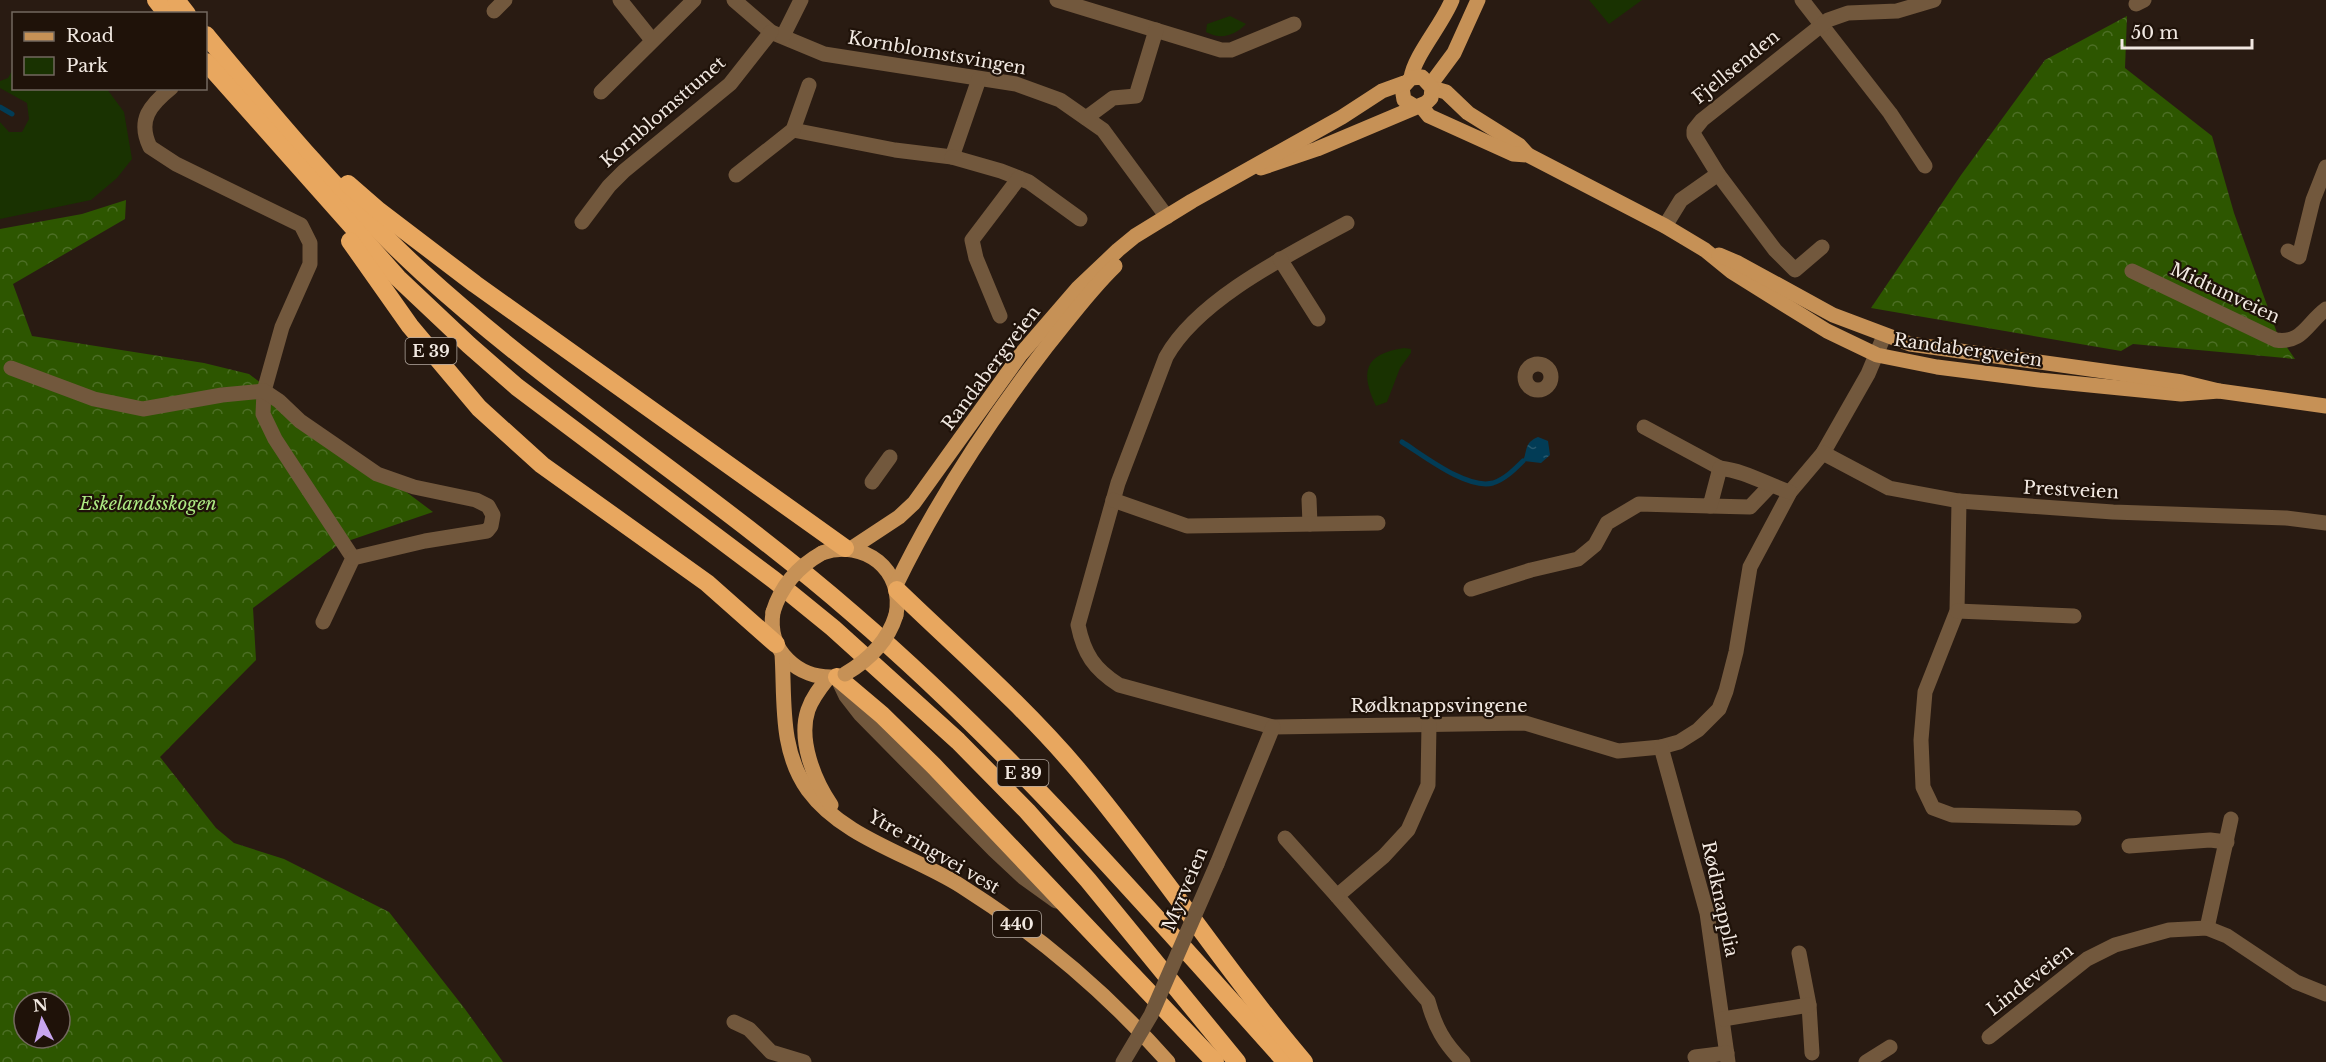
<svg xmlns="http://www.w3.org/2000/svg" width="2326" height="1062" font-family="'Libre Baskerville',serif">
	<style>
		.green { fill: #193201 }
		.forest { fill: url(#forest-crowns); fill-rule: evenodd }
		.water { fill: url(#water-ripples) }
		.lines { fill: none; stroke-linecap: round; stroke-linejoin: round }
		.stream { stroke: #023c56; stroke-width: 5 }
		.minor { stroke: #72583d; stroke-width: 15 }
		.major { stroke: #c69156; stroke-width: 15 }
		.highway { stroke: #e8a75f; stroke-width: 18 }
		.minor-bridge { stroke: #72583d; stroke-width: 15 }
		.major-bridge { stroke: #c69156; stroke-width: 15 }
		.labels { text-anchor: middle; stroke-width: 4.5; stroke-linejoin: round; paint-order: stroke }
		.shield { fill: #1f1209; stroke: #b2a8a0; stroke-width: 1.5 }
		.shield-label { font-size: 16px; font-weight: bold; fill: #f1e8e1 }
		.street-label { font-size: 18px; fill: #f1e8e1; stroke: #1f1209 }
		.park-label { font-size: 18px; font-style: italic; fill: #adea83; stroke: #1f1209 }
	</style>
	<defs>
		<pattern id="forest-crowns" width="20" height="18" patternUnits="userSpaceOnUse" patternTransform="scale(1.5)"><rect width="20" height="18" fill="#2d5600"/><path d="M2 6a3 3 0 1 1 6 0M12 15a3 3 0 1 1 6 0" fill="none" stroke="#4c6e25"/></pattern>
		<pattern id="water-ripples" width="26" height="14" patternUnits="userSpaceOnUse" patternTransform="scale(1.5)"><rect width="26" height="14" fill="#023c56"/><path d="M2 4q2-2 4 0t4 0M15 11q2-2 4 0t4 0" fill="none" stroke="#27586e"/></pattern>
	</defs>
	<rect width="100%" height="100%" fill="#291b12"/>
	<g class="green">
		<polygon points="1589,0 1642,0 1609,24"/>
		<path d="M1230 16 1246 24C1234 36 1221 40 1206 32L1207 24Z"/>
		<polygon points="13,69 14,88 107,89 124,112 132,159 117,178 91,200 0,219 0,122 9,132 22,132 29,119 27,103 0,88 0,81 8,78"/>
		<path d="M1404 348 1411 349V353L1400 368 1387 402 1376 406C1360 372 1364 354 1404 348Z"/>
	</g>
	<g class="forest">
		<polygon points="2127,16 2125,68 2212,136 2234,213 2277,333 2295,359 2133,344 2121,351 1871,308 1961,175 2045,60"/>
		<path d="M126 200 125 219 13 284 32 336 204 363 249 374 433 512 339 544 253 608 256 660 160 757 216 828 234 843 284 859 389 912 465 1009 503 1062H0V229L82 214ZM24 1002H60V1038H24Z"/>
	</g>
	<path class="water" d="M1538 437 1548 441 1550 455 1541 463 1523 461C1528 449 1524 443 1538 437Z"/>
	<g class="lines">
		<g class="stream">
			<polyline points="0,107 12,114"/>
			<path d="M1402 442C1423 455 1467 490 1493 483 1505 479 1514 470 1523 461"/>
		</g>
		<g class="minor">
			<polyline points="620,0 652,40"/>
			<polyline points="734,0 771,32 824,54 1016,84 1060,100 1103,130 1167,217"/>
			<polyline points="1057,0 1221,50 1231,50 1294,24"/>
			<polyline points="1802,0 1890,113 1925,166"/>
			<polyline points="2136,4 2144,0"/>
			<polyline points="494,11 505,0"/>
			<polyline points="783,36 801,0"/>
			<path d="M171 88C150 105 137 120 150 147L176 164 301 225 310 243V264L282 327 264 391 263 414 275 439 353 558 323 622"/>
			<polyline points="601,92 694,0"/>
			<polyline points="1086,118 1113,98 1136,96 1156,30"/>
			<polyline points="793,130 895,150 952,157 979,79"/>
			<polyline points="952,157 1001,171 1029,182 1080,219"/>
			<polyline points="1718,174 1775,250 1795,270 1822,247"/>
			<polyline points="736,175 793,130 809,85"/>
			<polyline points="582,222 609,186 624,171 730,84 771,32"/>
			<path d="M1347 223C1290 254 1198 299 1166 357L1118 483 1078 625C1084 654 1094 669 1119 685L1273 727 1525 723 1618 751 1661 747 1679 742 1698 730 1719 709 1726 691 1736 652 1750 567 1790 492 1823 453 1868 374 1884 336"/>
			<polyline points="1665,226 1681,200 1718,174 1694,135 1694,130 1702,120 1828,20 1848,13 1897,11 1934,0"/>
			<polyline points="2288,251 2299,257 2313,200 2326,167"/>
			<polyline points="1280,259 1318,319"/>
			<path d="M2132 271 2276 340C2302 344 2307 323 2326 309"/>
			<polyline points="1000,316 976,258 972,240 1019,178"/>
			<circle cx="1538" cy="377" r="13"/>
			<polyline points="11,368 94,399 143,409 222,395 264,391 279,401 300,421 377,474 414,487 476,500 488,506 493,515 491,526 487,531 425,541 353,558"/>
			<polyline points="1644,427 1720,468"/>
			<polyline points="1823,453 1889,488 1959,501 2113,512 2286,518 2326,523"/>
			<polyline points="872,482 890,457"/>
			<polyline points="1309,499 1310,524"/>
			<polyline points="1113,500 1187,526 1378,523"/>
			<polyline points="1959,501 1957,611 1925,692 1921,740 1923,787 1933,808 1952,815 2074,818"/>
			<polyline points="1710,506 1750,507 1770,486"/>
			<path d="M1471 589 1531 570 1578 559 1595 545 1607 523 1639 504 1710 506 1720 468C1745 471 1766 484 1790 492"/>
			<polyline points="1957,611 2074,616"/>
			<polyline points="837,677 846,696 860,714 994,850 1024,878 1056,901"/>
			<path d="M1429 724 1428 785 1408 830 1384 856 1337 896 1428 1001C1435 1027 1444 1043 1463 1062"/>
			<polyline points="1661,747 1707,913 1728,1062"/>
			<polyline points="1285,838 1337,896"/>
			<polyline points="2129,846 2210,840 2227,842"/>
			<polyline points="1217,864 1273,727"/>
			<polyline points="2207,928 2231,819"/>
			<polyline points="1799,953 1809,1005 1812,1053"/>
			<polyline points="1723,1019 1809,1005"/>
			<polyline points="734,1022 749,1029 771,1052 804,1062"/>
			<polyline points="1989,1037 2087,959 2115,945 2169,930 2207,928 2227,936 2296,982 2326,994"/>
			<polyline points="1695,1057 1727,1053"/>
			<polyline points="1866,1062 1890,1047"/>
		</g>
		<g class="major">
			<path d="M1411 78C1414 56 1442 25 1452 0"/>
			<polyline points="1431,84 1454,53 1478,0"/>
			<polyline points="1432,88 1446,92 1468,113 1519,145 1528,155"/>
			<polyline points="1421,106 1429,116 1513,154 1528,155 1665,226 1705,250 1732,272 1827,331 1877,355 1937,367 2039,380 2181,394 2219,391"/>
			<polyline points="1261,168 1317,149 1426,103 1431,98 1432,88 1422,77 1411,78 1402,88 1404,100 1414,106"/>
			<polyline points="1719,255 1738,263 1833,315 1910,344 2182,382 2219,391 2326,406"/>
			<polyline points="852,548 899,517 914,503 1021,354 1078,288 1118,250 1135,236 1192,201 1342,117 1382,91 1404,83"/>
			<path d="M822 553C864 538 905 570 896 615"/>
			<path d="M896 585C937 500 990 420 1047 346 1069 319 1090 290 1115 266"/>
			<path d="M773 612C767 651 798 679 835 677"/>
			<path d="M782 654C785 699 779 750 808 790 843 838 912 855 961 886 1037 934 1108 994 1168 1062"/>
			<path d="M828 678C820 688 812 698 808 710 798 740 814 780 831 805"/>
		</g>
		<g class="highway">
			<polyline points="156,0 167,14"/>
			<polyline points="176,0 187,14"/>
			<path d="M206 35C275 118 343 200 423 273 558 396 715 494 853 614 1011 750 1147 907 1286 1062"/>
			<polyline points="206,62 398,278 469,345 517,387 774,580 833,628 958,741 1027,811 1088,880 1237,1062"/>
			<polyline points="348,184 379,211 475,284 845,548"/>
			<polyline points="350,241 410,326 479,408 542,465 707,583 776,644"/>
			<path d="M897 590C958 649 1023 705 1078 770 1157 864 1224 968 1304 1062"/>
			<polyline points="837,677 882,715 934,766 1215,1062"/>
		</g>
		<polyline class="minor-bridge" points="1123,1062 1151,1015 1217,864"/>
		<g class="major-bridge">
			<path d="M773 612C781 586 799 566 822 553"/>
			<path d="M845 674C869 660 888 641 896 615"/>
		</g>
	</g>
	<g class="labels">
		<g class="shield">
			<rect x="405.5" y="338" width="51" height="26" rx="4.5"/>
			<rect x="997.5" y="760" width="51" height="26" rx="4.5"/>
			<rect x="993" y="911" width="48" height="26" rx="4.5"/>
		</g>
		<g class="shield-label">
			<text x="431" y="357">E 39</text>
			<text x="1023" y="779">E 39</text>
			<text x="1017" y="930">440</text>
		</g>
		<g class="street-label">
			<text transform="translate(937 53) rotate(10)" y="6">Kornblomstsvingen</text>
			<text transform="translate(1736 67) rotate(-39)" y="6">Fjellsenden</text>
			<text transform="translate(663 112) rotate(-41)" y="6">Kornblomsttunet</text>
			<text transform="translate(2225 293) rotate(25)" y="6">Midtunveien</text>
			<text transform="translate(1968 350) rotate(8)" y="6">Randabergveien</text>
			<text transform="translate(991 368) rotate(-53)" y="6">Randabergveien</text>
			<text transform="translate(2071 490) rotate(3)" y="6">Prestveien</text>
			<text x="1439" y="712">Rødknappsvingene</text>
			<text transform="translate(934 852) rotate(30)" y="6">Ytre ringvei vest</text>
			<text transform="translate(1185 889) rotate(-67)" y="6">Myrveien</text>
			<text transform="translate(1720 899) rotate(78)" y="6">Rødknapplia</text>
			<text transform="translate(2030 980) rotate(-38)" y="6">Lindeveien</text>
		</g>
		<g class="park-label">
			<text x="148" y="510">Eskelandsskogen</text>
		</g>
	</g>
	<rect x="12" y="12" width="195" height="78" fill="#1f1209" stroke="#73685f" stroke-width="1.5"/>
	<rect x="24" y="32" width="30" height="9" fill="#c69156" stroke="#73685f" stroke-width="1.5"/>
	<text x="66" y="42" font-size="18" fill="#f1e8e1">Road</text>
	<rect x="24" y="57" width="30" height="18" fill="#193201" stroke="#73685f" stroke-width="1.5"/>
	<text x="66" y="72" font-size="18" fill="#f1e8e1">Park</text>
	<g transform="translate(42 1020) rotate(354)"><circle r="28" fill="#1f1209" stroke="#73685f" stroke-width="1.5"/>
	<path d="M0-4.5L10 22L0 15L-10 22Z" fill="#c8a6ef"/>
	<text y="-9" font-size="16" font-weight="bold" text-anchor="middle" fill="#f1e8e1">N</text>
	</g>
	<path d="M2122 39v9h130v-9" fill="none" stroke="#f1e8e1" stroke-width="3"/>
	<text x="2131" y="39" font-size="18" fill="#f1e8e1" stroke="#1f1209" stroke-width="4.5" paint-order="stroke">50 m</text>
</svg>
